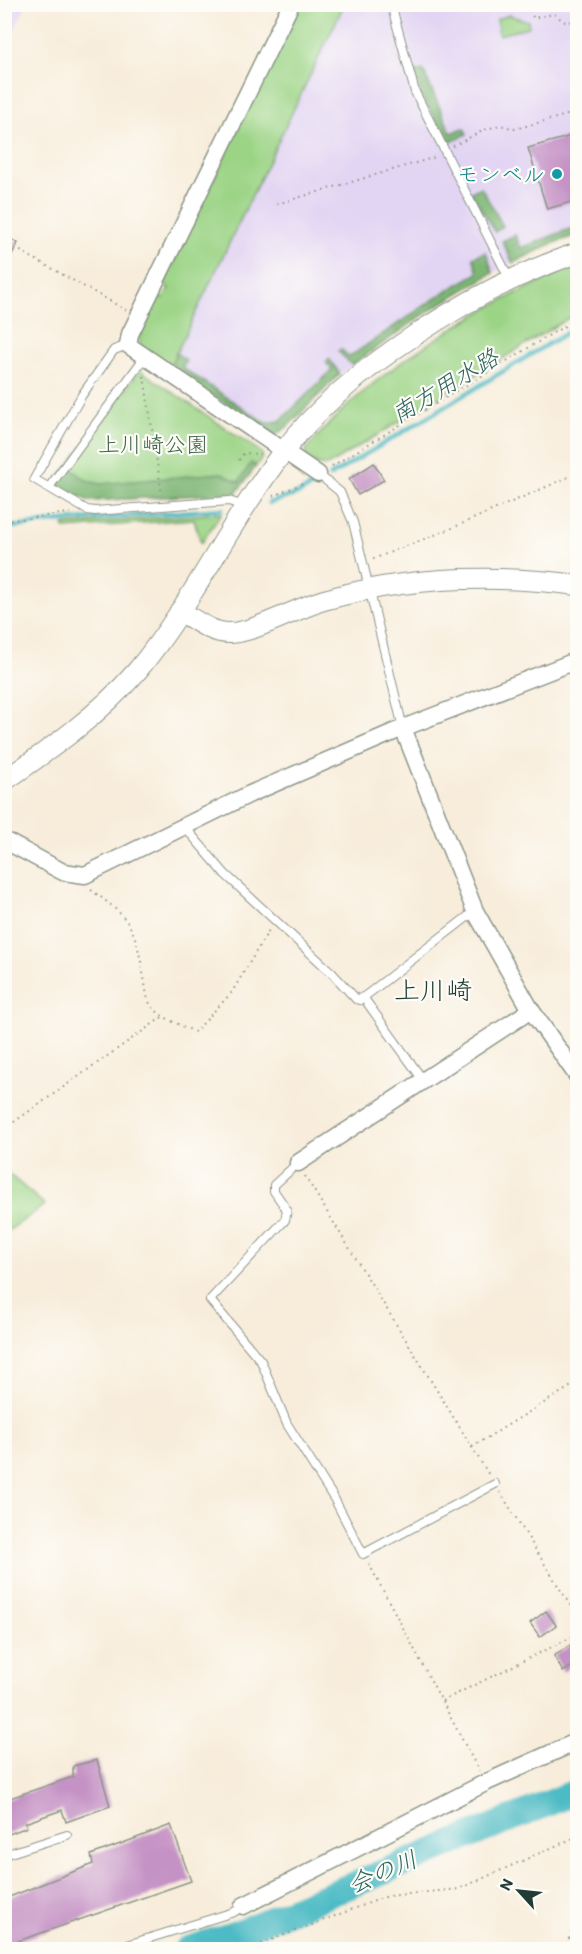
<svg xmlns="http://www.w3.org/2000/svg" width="582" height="1954" font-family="Itim,'Klee One',sans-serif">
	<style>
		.built { fill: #e2d4f3 }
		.green { fill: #9cd486; stroke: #5e885d; stroke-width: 1.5 }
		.forest { fill: #7db673; stroke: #4e7a54; stroke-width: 1.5 }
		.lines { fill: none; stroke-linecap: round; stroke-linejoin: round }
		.stream { stroke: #4dbbc5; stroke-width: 4.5 }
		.river { stroke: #4dbbc5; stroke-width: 26 }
		.building { fill: #c492c5 }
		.service-casing { stroke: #8c9588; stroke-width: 10 }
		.minor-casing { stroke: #8c9588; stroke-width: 19 }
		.tertiary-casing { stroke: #8c9588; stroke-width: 22 }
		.path { stroke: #8c9588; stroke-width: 2; stroke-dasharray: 1.5 4.5; stroke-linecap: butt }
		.service { stroke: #fff; stroke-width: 8 }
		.minor { stroke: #fff; stroke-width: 16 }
		.tertiary { stroke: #fff; stroke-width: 20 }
		.culture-dot { fill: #0f9aa8; stroke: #fdfcf7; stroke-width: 2 }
		.labels { text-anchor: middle; stroke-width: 4.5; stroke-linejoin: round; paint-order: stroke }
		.culture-label { font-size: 22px; fill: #0d838f; stroke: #fdfcf7; text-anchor: end }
		.park-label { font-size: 22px; fill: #3e6348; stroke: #fdfcf7 }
		.water-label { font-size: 24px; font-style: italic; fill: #2d6360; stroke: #fdfcf7 }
		.quarter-label { font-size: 26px; fill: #1f3d34; stroke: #fdfcf7 }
	</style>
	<rect width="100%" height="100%" fill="#fdfcf7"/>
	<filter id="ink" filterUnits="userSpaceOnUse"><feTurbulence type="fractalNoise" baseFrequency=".0167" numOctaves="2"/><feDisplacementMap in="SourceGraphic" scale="12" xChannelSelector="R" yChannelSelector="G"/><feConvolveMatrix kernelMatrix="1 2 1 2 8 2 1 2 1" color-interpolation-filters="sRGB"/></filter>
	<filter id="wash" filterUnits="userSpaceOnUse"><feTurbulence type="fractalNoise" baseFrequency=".008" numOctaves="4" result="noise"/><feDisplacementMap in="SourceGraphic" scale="24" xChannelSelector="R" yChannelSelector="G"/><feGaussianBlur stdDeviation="1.35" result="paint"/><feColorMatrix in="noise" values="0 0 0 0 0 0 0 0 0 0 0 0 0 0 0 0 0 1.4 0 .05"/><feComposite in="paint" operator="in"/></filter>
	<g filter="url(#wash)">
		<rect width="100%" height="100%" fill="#f8eddb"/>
		<g class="built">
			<polygon points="5,4 26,5 5,51 4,5"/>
			<polygon points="344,5 577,5 577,235 549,245 493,273 435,307 340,374 286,428 275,435 169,368"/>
		</g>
		<g class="green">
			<polygon points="298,5 344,5 169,368 140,345 139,337 159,297 163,299 169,288 163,285"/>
			<polygon points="509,15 528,21 529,27 499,35 497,19"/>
			<path d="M577 267V313L327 466 315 464 306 458V450C367 373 486 301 577 267Z"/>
			<polygon points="140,370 261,452 263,457 236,493 89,501 58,486 58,479"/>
			<polygon points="222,513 201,543 194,519 65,529 63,525"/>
			<polygon points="5,1171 45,1205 5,1233 4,1233"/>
		</g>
		<g class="forest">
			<polygon points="423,70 451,133 464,128 467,134 449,143 422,97 414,72"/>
			<polygon points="481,187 503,226 495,232 471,192"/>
			<polygon points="577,226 577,235 549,245 513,263 502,241 515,235 521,248"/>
			<polygon points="486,252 493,273 435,307 352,365 338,351 341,349 349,357 443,293 478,273 473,257"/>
			<polygon points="176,353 186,360 182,368 266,423 280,421 332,370 326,362 329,359 340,374 286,428 275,435 169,368"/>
			<polygon points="251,463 256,466 236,493 89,501 58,486 58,479 68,466 88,481 100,484 221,473 239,482"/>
		</g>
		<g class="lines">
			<g class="stream">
				<polyline points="330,476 578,326"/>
				<polyline points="269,503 300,493 320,481"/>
				<polyline points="4,528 62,521 222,509"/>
			</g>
			<polyline class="river" points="186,1950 239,1932 578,1791"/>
		</g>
		<g id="blocks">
			<g class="building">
				<polygon points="578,134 578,200 547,209 528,148"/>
				<polygon points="4,236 18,243 4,269"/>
				<polygon points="374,463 384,480 358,495 349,479"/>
				<polygon points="546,1611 556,1625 540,1637 530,1623"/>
				<polygon points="578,1640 578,1662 563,1672 554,1656"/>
				<polygon points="97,1760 110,1806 66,1822 62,1810 25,1823 27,1827 4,1836 4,1800 73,1777 73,1766"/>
				<polygon points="171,1825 191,1881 4,1946 4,1899 93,1864 91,1855"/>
			</g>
		</g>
	</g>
	<g filter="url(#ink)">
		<use href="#blocks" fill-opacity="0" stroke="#8c9588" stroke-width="1.5"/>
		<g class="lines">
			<defs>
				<g id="service">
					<polyline points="391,4 415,92 510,280"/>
					<polyline points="128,345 114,350 82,395 34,479 87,510 95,511 229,501 246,507"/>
					<polyline points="318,474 340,492 353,522 403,728"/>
					<polyline points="50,486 144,358"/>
					<polyline points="184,826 225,874 332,973 356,999 360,1000 475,911"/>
					<polyline points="363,997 423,1080"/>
					<polyline points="298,1163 274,1185 274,1191 287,1210 285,1220 210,1300 261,1361 287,1424 335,1500 363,1554 495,1484"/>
					<polyline points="4,1855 67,1835"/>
					<polyline points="111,1950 234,1912 243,1906"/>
				</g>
				<g id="minor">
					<polyline points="291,4 130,334 128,345 318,474"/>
					<polyline points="403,728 475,911 531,1010 578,1077"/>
					<polyline points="4,840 63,872 85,875 250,794 403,728 578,660"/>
					<polyline points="298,1163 531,1010"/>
					<polyline points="243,1906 485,1783 578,1741"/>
				</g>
				<g id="tertiary">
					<path d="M180 611C195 620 211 633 229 633 254 633 297 608 324 600 405 577 493 574 578 585"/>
					<path d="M4 781C52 748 99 715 137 671 193 603 230 521 283 452 346 369 480 285 578 253"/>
				</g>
			</defs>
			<use href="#service" class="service-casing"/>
			<use href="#minor" class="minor-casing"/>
			<use href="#tertiary" class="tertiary-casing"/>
			<g class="path">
				<polyline points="530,4 533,18 554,14 565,22 578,21"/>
				<polyline points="453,146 484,130 500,125 515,129 578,112"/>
				<polyline points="277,204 436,157"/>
				<polyline points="15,248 126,310"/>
				<polyline points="144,376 162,495"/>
				<polyline points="239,460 244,453 260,454"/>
				<polyline points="332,466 578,318"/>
				<polyline points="273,496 304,483"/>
				<polyline points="4,521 70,513"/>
				<polyline points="373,559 450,529 578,473"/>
				<path d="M91 890C133 920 135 928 144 978 146 986 146 999 151 1005 160 1018 181 1025 195 1032L232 992 269 930"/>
				<polyline points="4,1129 164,1016"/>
				<polyline points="305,1176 489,1475"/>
				<polyline points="472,1447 578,1382"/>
				<polyline points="500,1492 578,1618"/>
				<polyline points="369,1564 479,1771"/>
				<polyline points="442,1701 578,1634"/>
				<polyline points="244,1950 388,1896 459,1889 578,1836"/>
				<polyline points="564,1950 578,1918"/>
			</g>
			<use href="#service" class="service"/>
			<use href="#minor" class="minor"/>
			<use href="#tertiary" class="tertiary"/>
		</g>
	</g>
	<circle class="culture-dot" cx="557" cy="174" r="6"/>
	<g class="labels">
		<g class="culture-label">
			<text x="545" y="182">モンベル</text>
		</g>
		<g class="park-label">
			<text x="153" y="452">上川崎公園</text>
		</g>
		<g class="water-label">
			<text transform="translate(445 386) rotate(-31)" y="8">南方用水路</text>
			<text transform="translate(383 1872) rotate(-23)" y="8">会の川</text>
		</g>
		<g class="quarter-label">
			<text x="433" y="999">上川崎</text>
		</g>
	</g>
	<rect width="582" height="1954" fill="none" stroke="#fdfcf7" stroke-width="24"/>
	<g transform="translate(519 1891) rotate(297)" stroke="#fdfcf7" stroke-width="4.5" paint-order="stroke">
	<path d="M0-4.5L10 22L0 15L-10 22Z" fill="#1f3d34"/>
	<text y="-9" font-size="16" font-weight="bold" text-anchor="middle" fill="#1f3d34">N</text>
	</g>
</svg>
